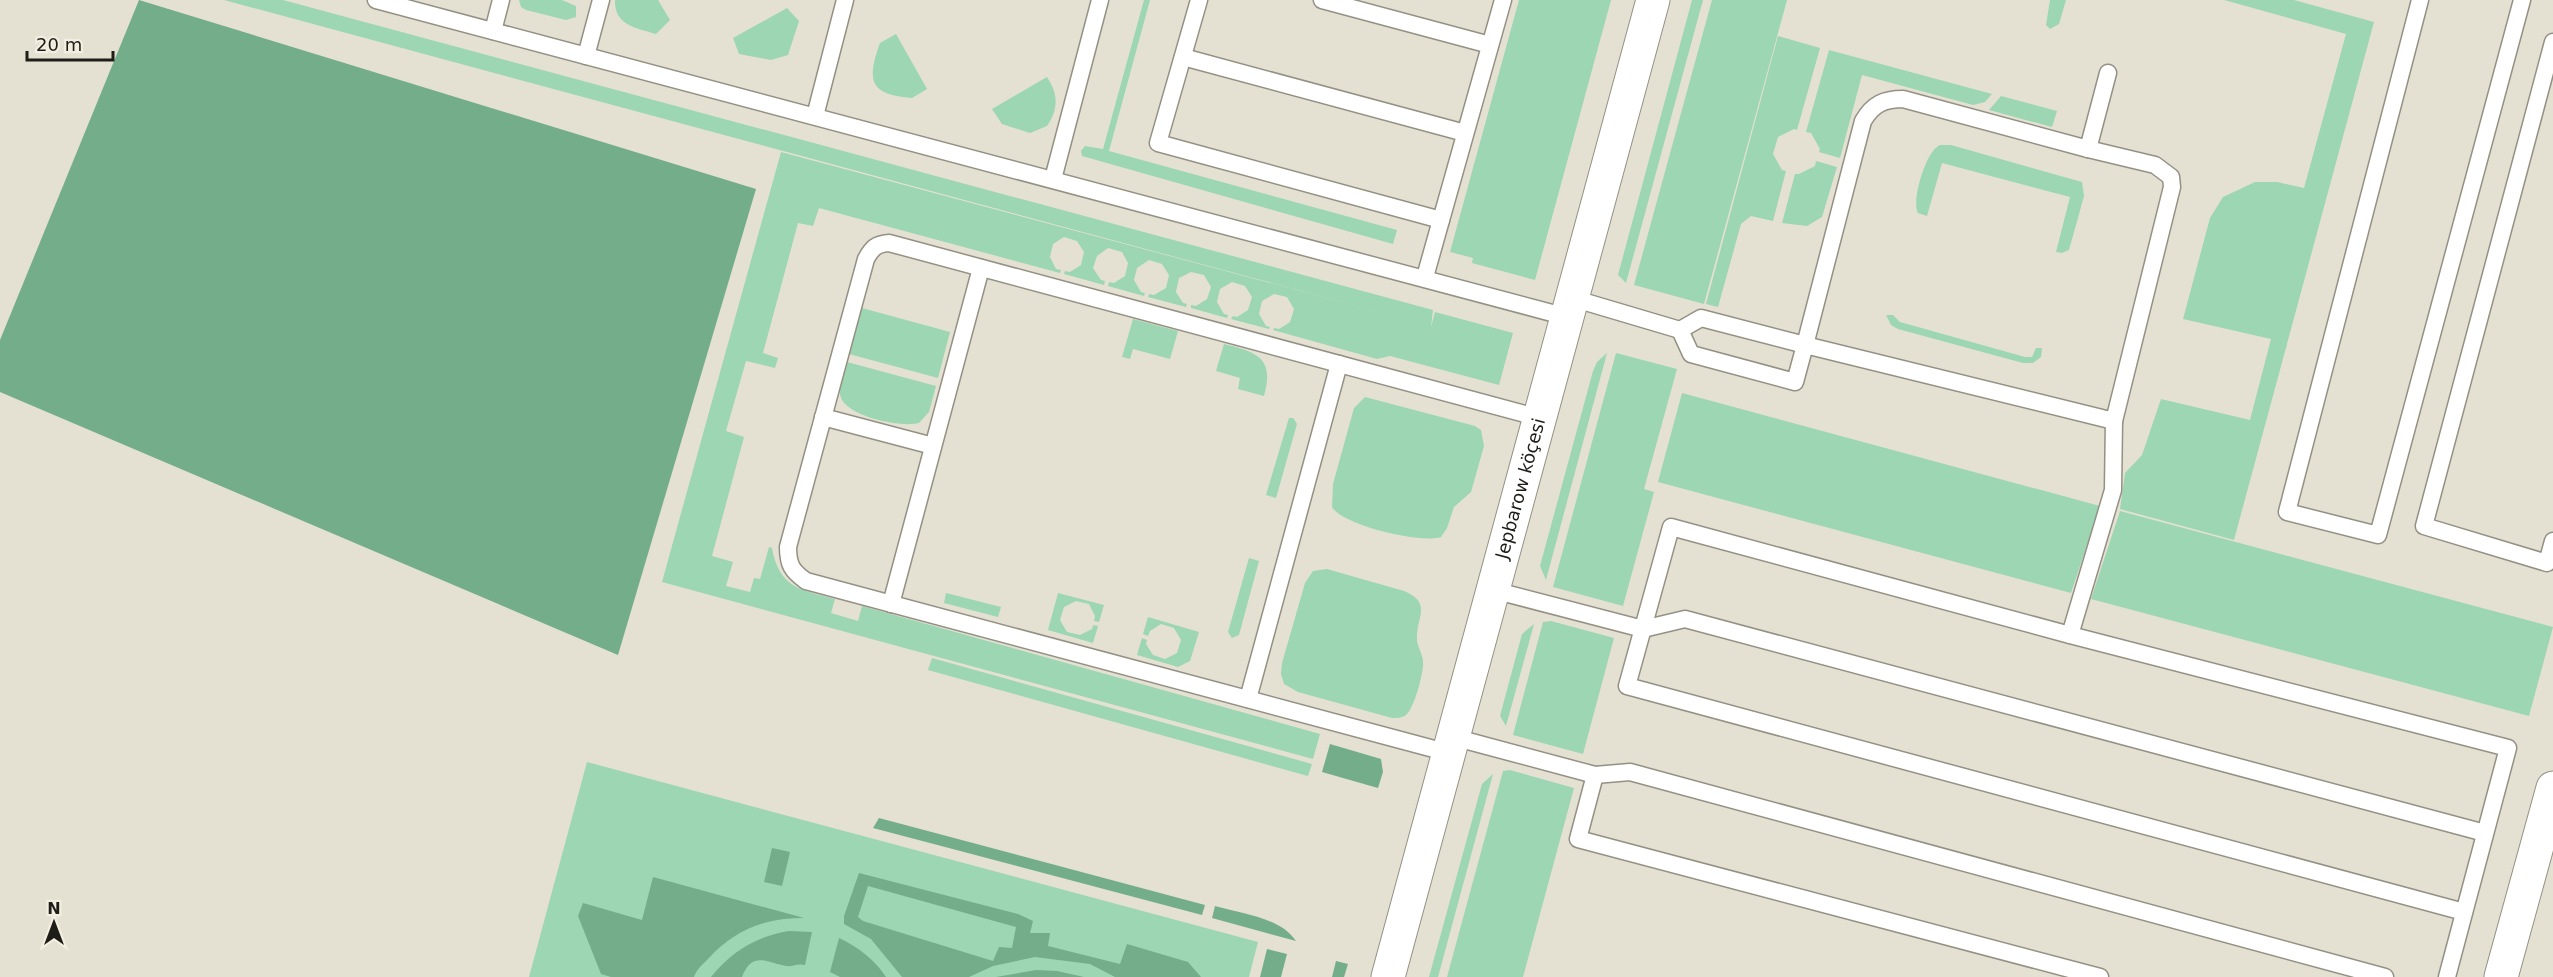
<svg xmlns="http://www.w3.org/2000/svg" width="2553" height="977" font-family="'DejaVu Sans',sans-serif">
	<style>
		.green { fill: #9cd6b2 }
		.forest { fill: #73ad8a; fill-rule: evenodd }
		.lines { fill: none; stroke-linecap: round; stroke-linejoin: round }
		.service-casing { stroke: #949184; stroke-width: 19 }
		.minor-casing { stroke: #949184; stroke-width: 35 }
		.tertiary-casing { stroke: #949184; stroke-width: 35 }
		.service { stroke: #fff; stroke-width: 16 }
		.minor { stroke: #fff; stroke-width: 33 }
		.tertiary { stroke: #fff; stroke-width: 33 }
		.labels { text-anchor: middle; stroke-width: 5; stroke-linejoin: round; paint-order: stroke }
		.street-label { font-size: 18px; fill: #1e1d18; stroke: #f2eee0 }
	</style>
	<rect width="100%" height="100%" fill="#e4e1d3"/>
	<g class="green">
		<path d="M224 0H283L1433 310 1431 327 1435 312 1513 333 1499 385 1390 356 1377 359 1273 330 1274 328 1279 329 1290 322 1294 309 1287 297 1274 294 1262 301 1259 314 1266 326 1270 327 1269 329 1231 319 1233 316 1237 317 1248 310 1252 297 1245 286 1232 282 1220 289 1217 302 1224 314 1228 315 1227 318 1191 308V305L1196 306 1207 299 1211 287 1204 275 1191 272 1179 278 1176 292 1183 303 1187 304 1186 307 1148 297 1149 294 1154 295 1166 288 1169 275 1162 264 1149 260 1137 268 1134 280 1141 292 1145 293 1144 296 1108 286 1109 282 1114 283 1125 276 1128 263 1122 252 1108 248 1097 256 1093 268 1101 280 1105 281 1104 285 1064 274 1065 271 1070 272 1081 265 1084 252 1077 241 1064 237 1053 244 1050 257 1056 269 1061 270 1060 273 819 208 813 226 798 223 763 353 778 358 775 368 746 361 726 431 744 437 712 556 733 562 726 586 750 592 754 578 760 579 769 547 772 548C779 588 801 590 835 599L831 613 858 621 862 606 1320 734 1313 759 662 582 781 152 1405 319Z"/>
		<polygon points="519,0 562,0 576,6 576,17 566,20 526,10 521,7"/>
		<path d="M615 0H658L670 20 656 34C636 28 614 25 615 0Z"/>
		<polygon points="1144,0 1150,0 1109,151 1397,230 1393,244 1082,156 1081,151 1085,146 1103,149"/>
		<polygon points="1519,0 1611,0 1535,280 1472,263 1473,258 1450,252"/>
		<polygon points="1692,0 1703,0 1626,283 1618,275"/>
		<polygon points="1712,0 1787,0 1704,304 1634,285"/>
		<polygon points="2050,0 2066,0 2059,24 2050,29 2046,25"/>
		<polygon points="2224,0 2294,0 2374,22 2234,540 2120,509 2125,473 2142,455 2161,399 2250,420 2271,339 2183,319 2210,218 2223,197 2255,182 2277,182 2304,188 2346,34"/>
		<polygon points="787,8 799,21 788,55 771,60 739,54 733,38"/>
		<path d="M896 34 927 89 912 98C870 95 866 81 880 43Z"/>
		<polygon points="1778,36 1820,48 1797,130 1794,129 1778,137 1773,154 1782,170 1786,171 1773,221 1751,216 1741,224 1718,307 1706,304"/>
		<polygon points="1829,50 1992,94 1985,102 1973,105 1862,75 1840,158 1819,152 1820,149 1811,133 1806,132"/>
		<path d="M1047 77C1058 94 1059 108 1047 126L1030 133 1002 124 992 109Z"/>
		<polygon points="2001,96 2057,111 2052,127 1989,110"/>
		<path d="M1940 145H1951L2082 182 2084 196 2069 250 2062 253 2056 252 2070 197 1942 163 1927 216 1918 213C1911 201 1926 150 1940 145Z"/>
		<polygon points="1816,161 1837,167 1822,217 1807,226 1782,223 1795,174 1799,174 1815,166"/>
		<polygon points="862,308 950,332 938,378 849,354"/>
		<polygon points="1886,315 1893,315 1900,322 2025,357 2032,357 2036,348 2042,348 2041,357 2033,363 2023,363 1898,329 1891,325"/>
		<polygon points="1133,319 1178,331 1170,359 1133,349 1130,359 1122,357"/>
		<path d="M1224 344C1256 352 1275 357 1264 396L1238 389 1240 378 1216 371Z"/>
		<polygon points="1607,353 1546,580 1540,566 1593,371 1597,362"/>
		<polygon points="1616,353 1677,369 1644,489 1654,492 1623,606 1553,587"/>
		<path d="M847 362 936 386 929 412 919 423C901 428 842 416 840 394 838 384 844 371 847 362Z"/>
		<polygon points="1682,393 2100,506 2071,593 1658,482"/>
		<path d="M1365 397 1475 426 1481 430 1484 446 1471 492 1454 507 1447 528 1441 537C1421 544 1342 525 1332 507L1333 484 1354 408Z"/>
		<polygon points="1289,418 1293,418 1297,424 1276,498 1266,495"/>
		<polygon points="2120,511 2553,627 2529,716 2091,599"/>
		<polygon points="1249,558 1259,561 1239,635 1232,638 1228,632"/>
		<path d="M1327 569 1404 591C1433 603 1416 618 1417 639 1417 647 1423 654 1423 662 1424 672 1414 709 1406 715 1402 718 1397 718 1392 718L1298 692 1284 684 1281 674 1282 663 1305 583 1313 571Z"/>
		<polygon points="946,593 1001,607 998,617 944,603"/>
		<polygon points="1058,593 1104,605 1099,622 1094,621 1095,616 1089,604 1076,601 1064,607 1060,620 1067,632 1080,635 1092,629 1093,625 1098,626 1093,643 1048,630"/>
		<polygon points="1148,617 1199,632 1190,661 1178,667 1137,655 1142,638 1147,640 1146,644 1153,655 1165,659 1177,653 1181,640 1174,628 1161,624 1150,631 1148,636 1143,634"/>
		<polygon points="1551,621 1614,638 1583,754 1513,735 1543,622"/>
		<polygon points="1534,624 1506,726 1500,716 1522,634"/>
		<polygon points="932,658 1312,764 1308,776 928,670"/>
		<polygon points="587,762 1258,942 1249,977 529,977"/>
		<polygon points="1510,770 1574,788 1523,977 1447,977 1503,771"/>
		<polygon points="1493,774 1438,977 1429,977 1482,784"/>
	</g>
	<g class="forest">
		<polygon points="139,0 756,189 618,655 0,392 0,340"/>
		<polygon points="1330,744 1381,759 1383,772 1378,788 1322,772"/>
		<polygon points="879,818 1205,905 1202,915 873,828"/>
		<polygon points="772,848 790,852 782,886 764,882"/>
		<path d="M859 873 1018 914 1033 921 1030 933H1050L1048 946 1120 964 1127 944 1188 962 1201 977H1115L1090 964 1035 957 993 966 969 977H902L871 939 844 924V916ZM868 886 1016 927 1012 948 999 947 993 961 863 921 858 917Z"/>
		<path d="M653 877 804 918C765 918 735 929 708 959 703 964 696 970 694 977H611L601 974 578 916 583 903 642 920Z"/>
		<path d="M1215 906C1242 914 1280 917 1296 941L1212 918Z"/>
		<path d="M789 931 812 932 805 965C797 963 793 967 786 966 768 963 752 950 742 977H711C732 951 757 936 789 931Z"/>
		<path d="M839 938C858 947 875 960 886 977H840L830 972Z"/>
		<polygon points="1267,949 1287,954 1281,977 1260,977"/>
		<polygon points="1336,961 1348,964 1344,977 1332,977"/>
		<polygon points="1036,970 1057,971 1084,977 996,977"/>
	</g>
	<g class="lines">
		<defs>
			<g id="service">
				<polyline points="376,0 1567,317"/>
				<polyline points="1199,0 1158,143 1441,220"/>
				<polyline points="1322,0 1490,45"/>
				<polyline points="2420,0 2287,512 2378,535 2522,0"/>
				<polyline points="493,31 501,0"/>
				<polyline points="2553,42 2424,526 2547,563 2553,541"/>
				<polyline points="586,56 601,0"/>
				<polyline points="1183,57 1465,133"/>
				<polyline points="815,116 845,0"/>
				<polyline points="1053,179 1100,0"/>
				<polyline points="1425,277 1503,0"/>
				<path d="M1572 298 1680 330 1701 318 1805 345 1863 121C1873 104 1884 99 1903 99L2088 149 2108 73"/>
				<polyline points="1680,330 1691,354 1795,382 1805,345 2114,421 2172,187 2171,177 2155,165 2088,149"/>
				<polyline points="823,417 933,446"/>
				<polyline points="1493,590 1643,629 1685,619 2485,833"/>
				<polyline points="891,604 981,268"/>
				<polyline points="2070,635 2113,490 2114,421"/>
				<polyline points="1248,699 1339,364"/>
				<polyline points="1453,737 1595,775 1630,772 2385,977"/>
				<path d="M1449 753 806 581C792 571 788 565 788 547L866 259C872 248 876 244 889 243L1540 418"/>
				<polyline points="1595,775 1578,839 2100,977"/>
				<polyline points="2447,977 2508,748 2070,635 1671,527 1627,686 2464,912"/>
			</g>
			<polyline id="minor" points="2501,977 2553,788"/>
			<g id="tertiary">
				<path id="s1" d="M1388 977 1653 0"/>
			</g>
		</defs>
		<use href="#service" class="service-casing"/>
		<use href="#minor" class="minor-casing"/>
		<use href="#tertiary" class="tertiary-casing"/>
		<use href="#service" class="service"/>
		<use href="#minor" class="minor"/>
		<use href="#tertiary" class="tertiary"/>
	</g>
	<g class="labels">
		<g class="street-label">
			<text dy="6" stroke="none"><textPath href="#s1" startOffset="506">Jepbarow köçesi</textPath></text>
		</g>
	</g>
	<g transform="translate(54 923)" stroke="#f2eee0" stroke-width="4.5" paint-order="stroke">
	<path d="M0-4.5L10 22L0 15L-10 22Z" fill="#1e1d18"/>
	<text y="-9" font-size="16" font-weight="bold" text-anchor="middle" fill="#1e1d18">N</text>
	</g>
	<path d="M27 51v9h86v-9" fill="none" stroke="#1e1d18" stroke-width="3"/>
	<text x="36" y="51" font-size="18" fill="#1e1d18" stroke="#f2eee0" stroke-width="4.5" paint-order="stroke">20 m</text>
</svg>
